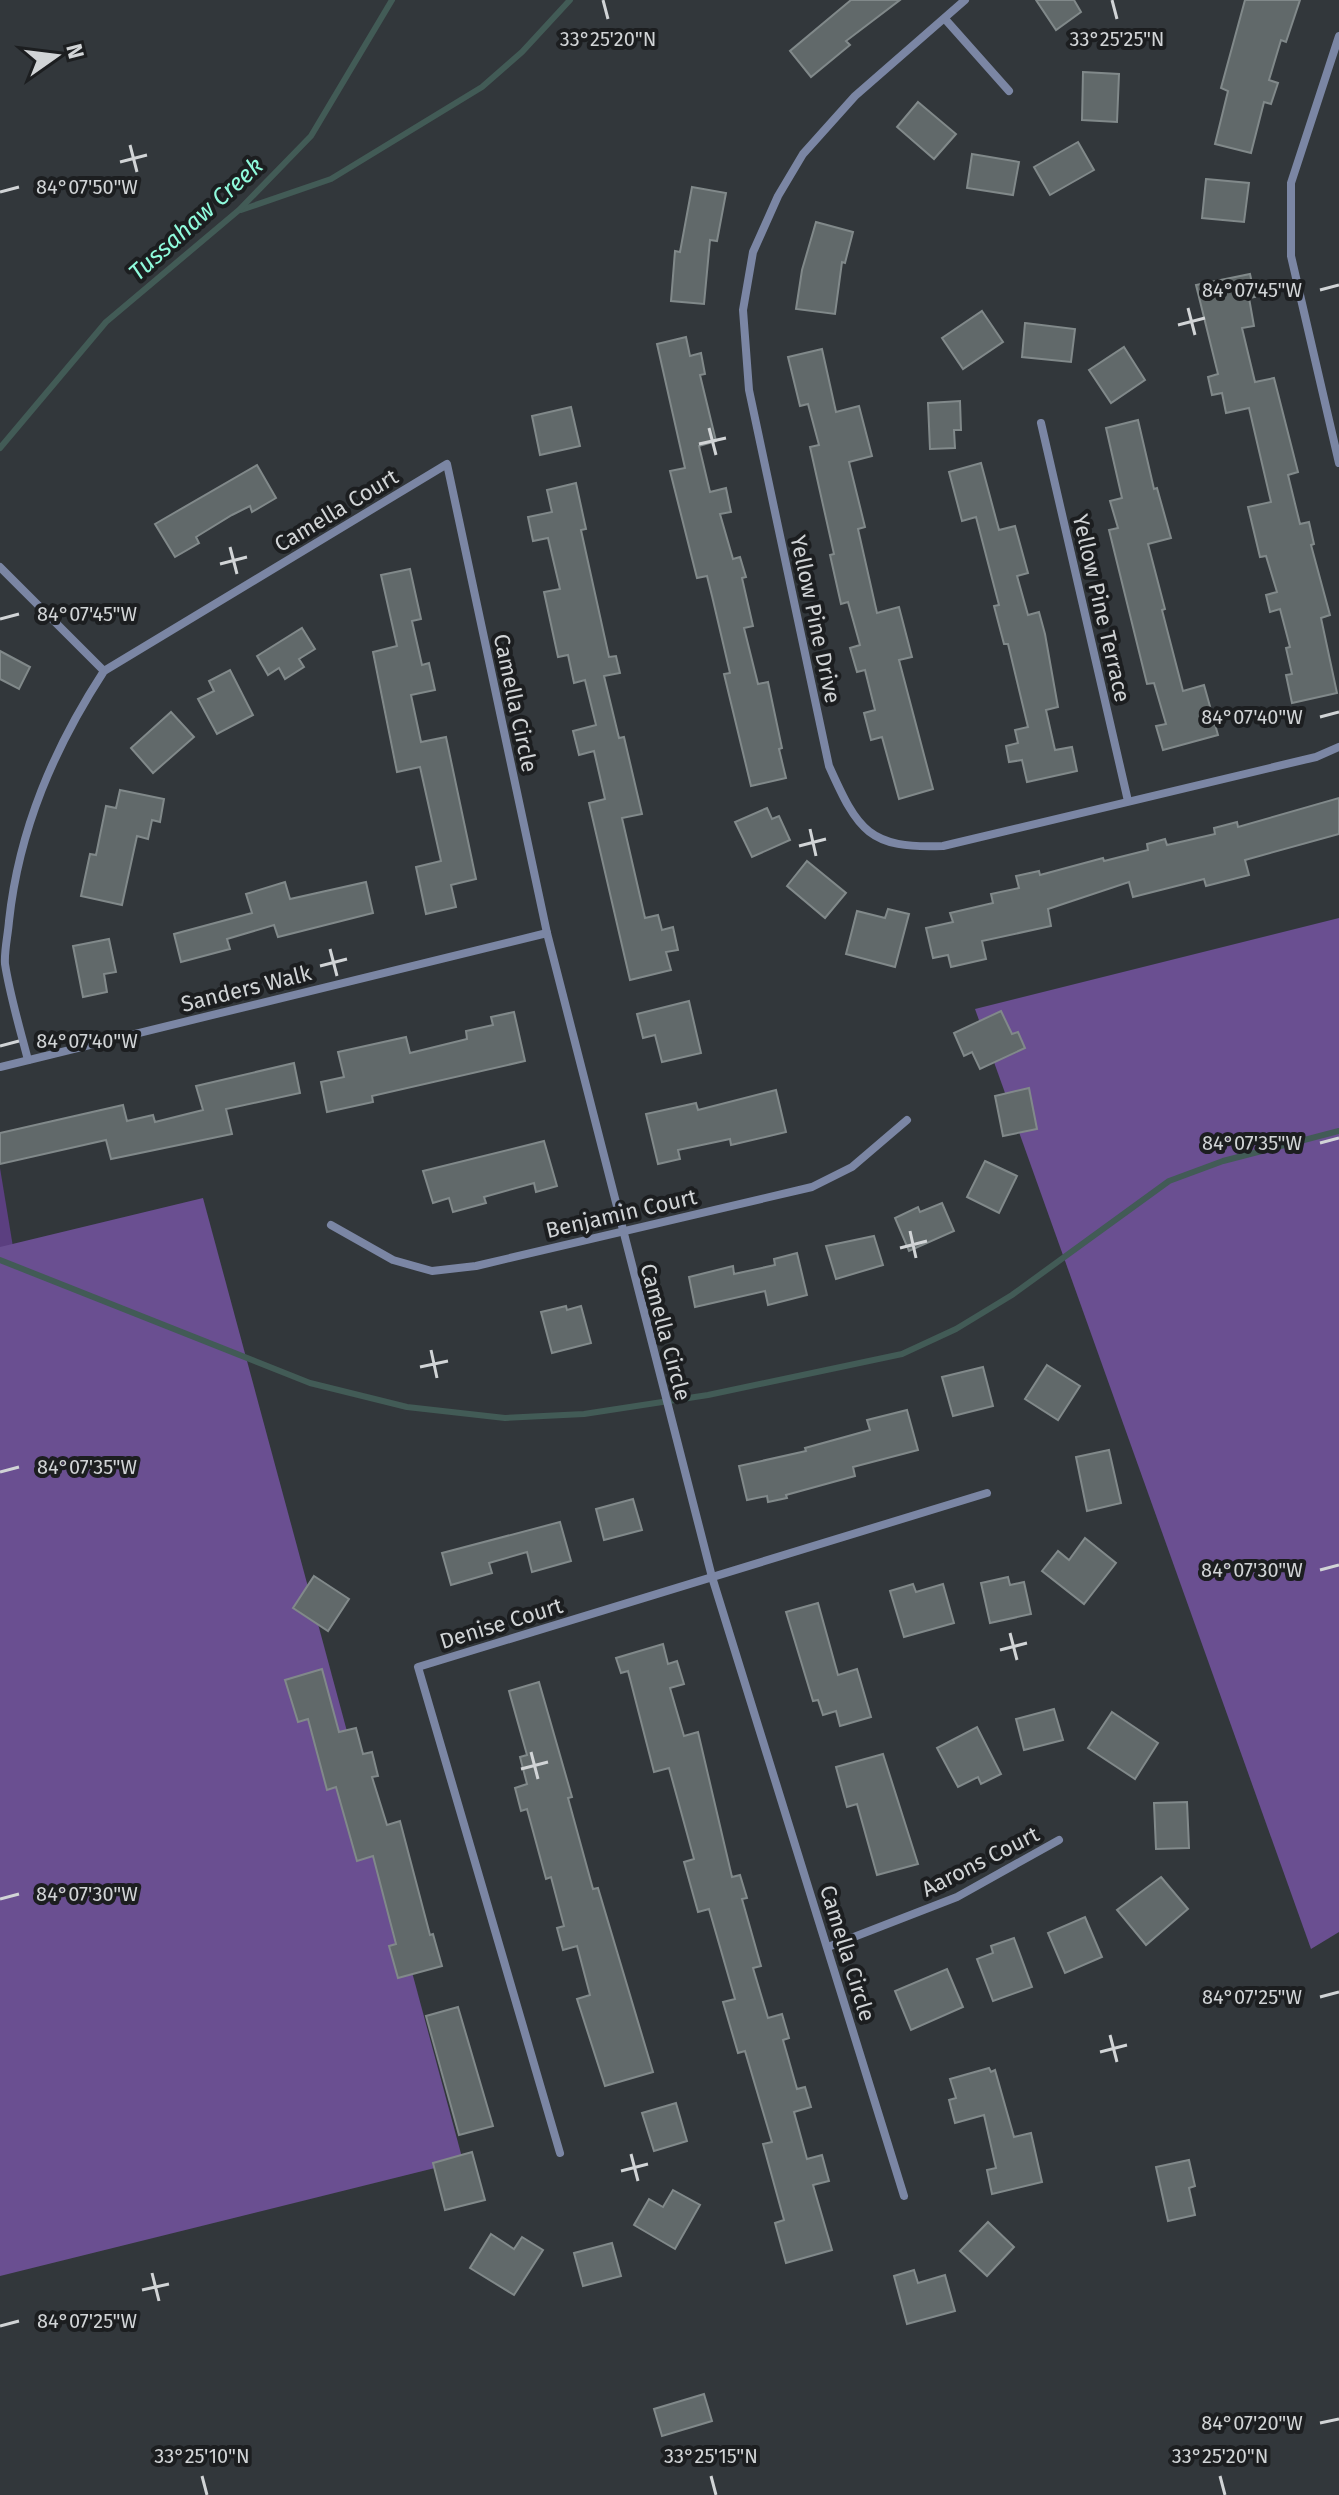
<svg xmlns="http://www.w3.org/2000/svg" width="1339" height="2495" font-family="'Fira Sans',sans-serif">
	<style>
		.green { fill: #5b3f80 }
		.forest { fill: #6a4f91 }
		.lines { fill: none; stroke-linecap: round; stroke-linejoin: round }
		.stream { stroke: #425b56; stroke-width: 6 }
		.building { fill: #61696a; stroke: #81898a; stroke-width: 2 }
		.street { stroke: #7b86a4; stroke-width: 8 }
		.ticks { fill: none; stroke: #d1d4d6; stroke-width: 3 }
		.labels { text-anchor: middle; stroke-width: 8; stroke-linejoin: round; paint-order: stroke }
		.street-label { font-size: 22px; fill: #d1d4d6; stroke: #1c1e20 }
		.water-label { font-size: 24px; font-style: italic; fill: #8ffbdc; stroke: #1c1e20 }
		.ticks-label { font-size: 20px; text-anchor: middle; fill: #d1d4d6; stroke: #1c1e20; stroke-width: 8; stroke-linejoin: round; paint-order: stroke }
	</style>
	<rect width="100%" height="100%" fill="#32373b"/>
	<polygon class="green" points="0,1168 14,1253 0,1286"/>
	<g class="forest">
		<polygon points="1339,918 1339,1932 1311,1949 975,1009"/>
		<polygon points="203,1198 463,2161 0,2276 0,1247"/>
	</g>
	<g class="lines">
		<g class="stream">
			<polyline points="241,210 331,179 482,87 522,52 570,0"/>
			<polyline points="0,448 106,322 239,210 311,136 392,0"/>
			<polyline points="0,1260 310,1383 407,1407 505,1418 584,1414 708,1395 902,1354 956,1329 1012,1295 1169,1181 1223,1161 1339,1131"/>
		</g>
	</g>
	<g class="building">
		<polygon points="851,0 900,0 846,41 850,45 811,77 790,51"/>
		<polygon points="1036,0 1074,0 1081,12 1056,30"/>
		<polygon points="1245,0 1300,0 1286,42 1281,40 1269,80 1278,83 1271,104 1264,102 1251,153 1215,144 1228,91 1221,88"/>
		<polygon points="1083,72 1119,74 1117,122 1082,120"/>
		<polygon points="918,102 956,134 934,159 897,127"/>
		<polygon points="1078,142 1094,170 1050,195 1034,167"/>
		<polygon points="972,154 1019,162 1013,195 967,188"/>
		<polygon points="1206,179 1249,183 1244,222 1202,218"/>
		<polygon points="692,187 726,193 717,241 710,240 704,304 671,301 675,251 680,252"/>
		<polygon points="816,222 853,232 845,263 842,262 835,314 796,309 802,270"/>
		<polygon points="1250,274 1255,297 1249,298 1254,326 1242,328 1255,382 1274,378 1298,472 1288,475 1300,524 1309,522 1314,544 1311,545 1330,615 1321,618 1337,693 1292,703 1286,675 1292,674 1286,648 1290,647 1280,609 1270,612 1266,595 1277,592 1266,556 1260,557 1248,507 1271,502 1249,408 1226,413 1222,393 1212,395 1208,377 1218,374 1196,285"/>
		<polygon points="982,311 1003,342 963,369 942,338"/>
		<polygon points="1025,323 1075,329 1071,362 1022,357"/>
		<polygon points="686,337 690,356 701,353 705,374 700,375 716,441 699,446 710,492 726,488 731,512 720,514 733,559 740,557 746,577 742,578 753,626 744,628 758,684 768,682 782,748 779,749 786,778 751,786 724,674 730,673 712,596 707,576 697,578 670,471 685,468 657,344"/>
		<polygon points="1124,347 1145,380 1111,403 1089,370"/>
		<polygon points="822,349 836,412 859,406 872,456 849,462 865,527 858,529 877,613 899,607 912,657 899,660 933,789 899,799 882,737 871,740 864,713 875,710 865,670 857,672 850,648 860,645 848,602 841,604 830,555 834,554 810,447 819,445 808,404 800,406 788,357"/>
		<polygon points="960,401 961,430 954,430 955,448 930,449 928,403"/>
		<polygon points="571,407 580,446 540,455 532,416"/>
		<polygon points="1138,420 1154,489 1157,488 1171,538 1148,544 1165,609 1162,610 1183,691 1204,685 1218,735 1163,750 1156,726 1166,724 1154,683 1147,684 1109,530 1118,528 1110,501 1122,498 1106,428"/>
		<polygon points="981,463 999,530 1015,526 1028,573 1017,576 1028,615 1039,612 1045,634 1058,707 1046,710 1055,750 1072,747 1077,771 1027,782 1022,760 1009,762 1006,746 1018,743 1015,730 1028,727 1008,644 1004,644 994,606 999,605 976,517 962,521 949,472"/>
		<polygon points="257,465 276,498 252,512 250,506 232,515 196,537 199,543 175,557 155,524"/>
		<polygon points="576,483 586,529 581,530 609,657 616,656 620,673 604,676 619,738 624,737 642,814 622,818 645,918 658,915 662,930 673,927 678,950 666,952 671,970 630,980 589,803 605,799 594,751 579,755 573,731 596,725 585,680 574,683 568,655 558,657 544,592 560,589 548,538 533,541 528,517 552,512 547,490"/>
		<polygon points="410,569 421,619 412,621 422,665 429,663 435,690 411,695 421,742 446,737 476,879 451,885 456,907 426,914 416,867 441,861 420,767 397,772 373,652 397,646 381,575"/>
		<polygon points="302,628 315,649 299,659 304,667 285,679 279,668 268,675 257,656"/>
		<polygon points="0,651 30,667 19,689 0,679"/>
		<polygon points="230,670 253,715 217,734 198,699 214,691 209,681"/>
		<polygon points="171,712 194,737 153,773 131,748"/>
		<polygon points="120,790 164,799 160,822 152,820 148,839 137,836 122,905 81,896 90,854 96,855 106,806 116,808"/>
		<polygon points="1339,798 1339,834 1245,860 1249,875 1206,886 1204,879 1133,897 1129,882 1048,909 1051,926 982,941 986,959 951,967 948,955 933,958 926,928 953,922 950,913 993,903 991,894 1019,888 1016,876 1039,871 1040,875 1103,858 1104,861 1148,850 1147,844 1165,839 1167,845 1215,834 1214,828 1237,822 1238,827"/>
		<polygon points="767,808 772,819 779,816 790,840 752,857 735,822"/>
		<polygon points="807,861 846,893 825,918 787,886"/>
		<polygon points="285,882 290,899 366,882 373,913 278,937 274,925 227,939 230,949 181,962 174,934 252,913 246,894"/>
		<polygon points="888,909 909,914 895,967 846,954 857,911 885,918"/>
		<polygon points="109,939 116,972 104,974 107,992 83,997 73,946"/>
		<polygon points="689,1001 701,1053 662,1062 655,1035 643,1038 637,1014"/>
		<polygon points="1001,1011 1012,1034 1018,1032 1025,1048 980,1069 972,1052 964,1056 954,1033"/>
		<polygon points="514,1012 525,1061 372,1096 373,1102 327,1112 321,1082 344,1077 338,1052 406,1037 410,1053 467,1039 466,1031 493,1025 491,1017"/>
		<polygon points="294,1063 300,1093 226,1109 232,1134 111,1159 106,1140 0,1164 0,1133 123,1105 127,1121 153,1115 155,1122 203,1110 196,1086"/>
		<polygon points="1029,1088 1037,1129 1003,1136 995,1096"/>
		<polygon points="776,1090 786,1132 731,1145 730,1139 678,1150 680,1159 658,1164 646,1114 696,1103 698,1110"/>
		<polygon points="544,1141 557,1186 536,1192 534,1183 484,1197 486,1203 453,1212 449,1198 433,1203 423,1171"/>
		<polygon points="985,1161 1017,1176 999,1213 967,1197"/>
		<polygon points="942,1203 954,1231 909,1251 895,1218 918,1207 920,1212"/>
		<polygon points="874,1236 883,1265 836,1279 826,1246"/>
		<polygon points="797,1253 807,1295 768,1305 765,1291 695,1307 689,1277 733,1266 734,1274 775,1265 774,1259"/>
		<polygon points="566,1306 567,1310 581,1306 591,1343 552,1353 541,1312"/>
		<polygon points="1047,1365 1080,1386 1058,1420 1025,1399"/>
		<polygon points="983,1367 993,1406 953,1416 942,1377"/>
		<polygon points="907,1410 918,1450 853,1467 855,1476 786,1495 787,1498 768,1502 767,1496 747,1500 739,1466 806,1451 805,1448 870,1430 867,1420"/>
		<polygon points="1109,1450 1121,1503 1087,1511 1076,1457"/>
		<polygon points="633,1499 642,1530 604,1540 596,1509"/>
		<polygon points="560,1522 571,1561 532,1572 527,1552 489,1563 492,1573 451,1585 442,1553"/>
		<polygon points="1085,1538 1116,1563 1084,1604 1042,1571 1058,1551 1069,1560"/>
		<polygon points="314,1576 349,1599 328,1631 293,1608"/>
		<polygon points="1008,1577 1010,1585 1024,1582 1031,1614 990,1623 981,1583"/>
		<polygon points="913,1584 916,1592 943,1584 954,1623 904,1637 890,1591"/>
		<polygon points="818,1603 838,1675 857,1669 871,1717 840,1726 836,1711 823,1715 818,1700 813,1701 786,1612"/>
		<polygon points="663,1644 668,1664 677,1661 684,1684 670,1688 684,1736 698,1732 732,1877 740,1875 747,1898 742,1899 761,1966 753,1968 768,2018 782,2014 789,2038 783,2040 797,2089 805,2087 811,2107 794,2112 807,2159 822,2155 829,2181 813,2185 832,2250 786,2263 775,2223 784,2220 763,2144 772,2142 745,2051 738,2053 723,2002 735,1999 709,1909 698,1912 684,1862 694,1859 669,1768 654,1772 628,1671 621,1673 616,1658"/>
		<polygon points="322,1669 339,1732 356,1728 363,1754 372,1752 378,1776 372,1777 387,1825 400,1821 430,1935 433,1934 442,1966 398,1978 389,1946 396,1944 373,1856 357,1861 336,1787 327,1790 308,1719 298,1722 285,1680"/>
		<polygon points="539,1682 572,1797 568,1798 593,1889 598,1888 653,2072 605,2086 577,1999 590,1995 577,1946 563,1950 557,1928 564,1926 551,1877 546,1879 527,1809 521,1811 515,1788 527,1784 520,1757 527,1755 509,1691"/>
		<polygon points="1054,1709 1063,1740 1024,1750 1016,1719"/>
		<polygon points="1112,1712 1158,1743 1135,1779 1088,1748"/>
		<polygon points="977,1727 1001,1774 981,1784 978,1777 958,1787 937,1748"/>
		<polygon points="883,1754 918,1864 877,1875 857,1804 847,1807 836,1767"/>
		<polygon points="1187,1802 1189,1848 1156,1849 1154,1803"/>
		<polygon points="1161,1877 1188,1909 1146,1945 1117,1910"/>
		<polygon points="1085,1917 1102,1957 1065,1973 1048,1933"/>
		<polygon points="1014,1938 1032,1987 993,2001 977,1959 993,1953 991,1946"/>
		<polygon points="947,1969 963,2007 911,2030 895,1991"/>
		<polygon points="458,2007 493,2126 459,2135 426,2016"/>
		<polygon points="989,2068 991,2072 995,2070 1014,2137 1031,2133 1042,2182 992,2194 987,2170 996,2168 984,2115 955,2123 949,2100 956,2098 950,2079"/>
		<polygon points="676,2103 687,2141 654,2151 642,2113"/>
		<polygon points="472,2152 485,2200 445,2210 433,2163"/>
		<polygon points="1189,2160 1195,2186 1189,2188 1195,2215 1168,2221 1156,2167"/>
		<polygon points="673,2190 700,2205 675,2249 634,2225 649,2199 663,2207"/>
		<polygon points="988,2222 1014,2247 987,2276 960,2251"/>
		<polygon points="491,2234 514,2249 522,2237 543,2250 514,2295 470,2268"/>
		<polygon points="612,2243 621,2276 583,2286 574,2253"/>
		<polygon points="914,2270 918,2283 945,2275 955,2311 907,2324 894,2276"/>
		<polygon points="704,2394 712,2421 662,2436 654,2409"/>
	</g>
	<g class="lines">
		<g class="street">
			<path d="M965 0 855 96 803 154 778 196 753 252 743 310 749 390 829 766C858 831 869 849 943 846L1316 757 1339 747"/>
			<polyline points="945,19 1009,91"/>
			<polyline points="1339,36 1291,183 1291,256 1339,463"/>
			<polyline points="1041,423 1128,801"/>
			<polyline points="0,567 104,671"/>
			<path d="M28 1060C20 1029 10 996 5 964 4 951 8 935 9 921 19 829 54 748 104 671L447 464 547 933 712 1577 904 2196"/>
			<polyline points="0,1067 547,933"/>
			<polyline points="331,1225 393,1260 432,1271 476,1266 812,1187 852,1167 907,1120"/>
			<polyline points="828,1947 957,1897 1059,1840"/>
			<polyline points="560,2153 418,1667 987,1493"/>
		</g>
	</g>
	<path class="ticks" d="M603 0 608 19M1112 0 1117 19M130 145 137 172M120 162 147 155M0 192 19 187M1320 290 1339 285M1188 308 1195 335M1178 325 1205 318M709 428 716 455M699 444 726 438M230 547 237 574M220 564 247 557M0 619 19 614M1320 717 1339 712M810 829 816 856M799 846 826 839M330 949 337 976M320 966 347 959M0 1046 19 1041M1320 1143 1339 1138M910 1231 916 1258M900 1248 927 1241M431 1350 437 1378M420 1367 448 1361M0 1472 19 1467M1320 1570 1339 1565M1010 1633 1017 1660M1000 1650 1027 1643M531 1752 538 1779M521 1769 548 1762M0 1899 19 1894M1320 1997 1339 1992M1110 2035 1117 2062M1100 2052 1127 2045M631 2154 638 2181M621 2171 648 2164M152 2273 159 2301M142 2290 169 2284M0 2326 19 2321M1320 2423 1339 2419M202 2476 207 2495M711 2476 716 2495M1220 2476 1225 2495"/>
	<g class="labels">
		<g class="street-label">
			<text transform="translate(336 510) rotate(-31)" y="8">Camella Court</text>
			<text transform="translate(1102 608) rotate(77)" y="8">Yellow Pine Terrace</text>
			<text transform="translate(816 619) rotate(78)" y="8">Yellow Pine Drive</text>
			<text transform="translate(516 703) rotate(78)" y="8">Camella Circle</text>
			<text transform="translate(246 988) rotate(-14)" y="8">Sanders Walk</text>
			<text transform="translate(621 1213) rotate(-13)" y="8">Benjamin Court</text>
			<text transform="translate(666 1332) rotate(75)" y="8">Camella Circle</text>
			<text transform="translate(501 1623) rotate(-17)" y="8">Denise Court</text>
			<text transform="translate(980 1861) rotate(-27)" y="8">Aarons Court</text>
			<text transform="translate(848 1953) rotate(73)" y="8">Camella Circle</text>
		</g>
		<g class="water-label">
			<text transform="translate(196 219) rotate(-42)" y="8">Tussahaw Creek</text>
		</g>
	</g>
	<g class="ticks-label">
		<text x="608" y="46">33°25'20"N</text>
		<text x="1117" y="46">33°25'25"N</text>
		<text x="87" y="194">84°07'50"W</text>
		<text x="1252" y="297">84°07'45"W</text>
		<text x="87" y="621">84°07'45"W</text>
		<text x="1252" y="724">84°07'40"W</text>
		<text x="87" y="1048">84°07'40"W</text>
		<text x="1252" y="1150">84°07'35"W</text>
		<text x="87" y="1474">84°07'35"W</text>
		<text x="1252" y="1577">84°07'30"W</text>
		<text x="87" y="1901">84°07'30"W</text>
		<text x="1252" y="2004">84°07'25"W</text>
		<text x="87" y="2328">84°07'25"W</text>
		<text x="1252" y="2430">84°07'20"W</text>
		<text x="202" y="2463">33°25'10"N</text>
		<text x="711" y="2463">33°25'15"N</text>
		<text x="1220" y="2463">33°25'20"N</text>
	</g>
	<g transform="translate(56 56) rotate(76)" stroke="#1c1e20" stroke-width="6" paint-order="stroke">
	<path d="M0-6L14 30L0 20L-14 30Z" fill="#d1d4d6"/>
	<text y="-12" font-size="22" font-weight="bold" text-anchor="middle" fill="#d1d4d6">N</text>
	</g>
</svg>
